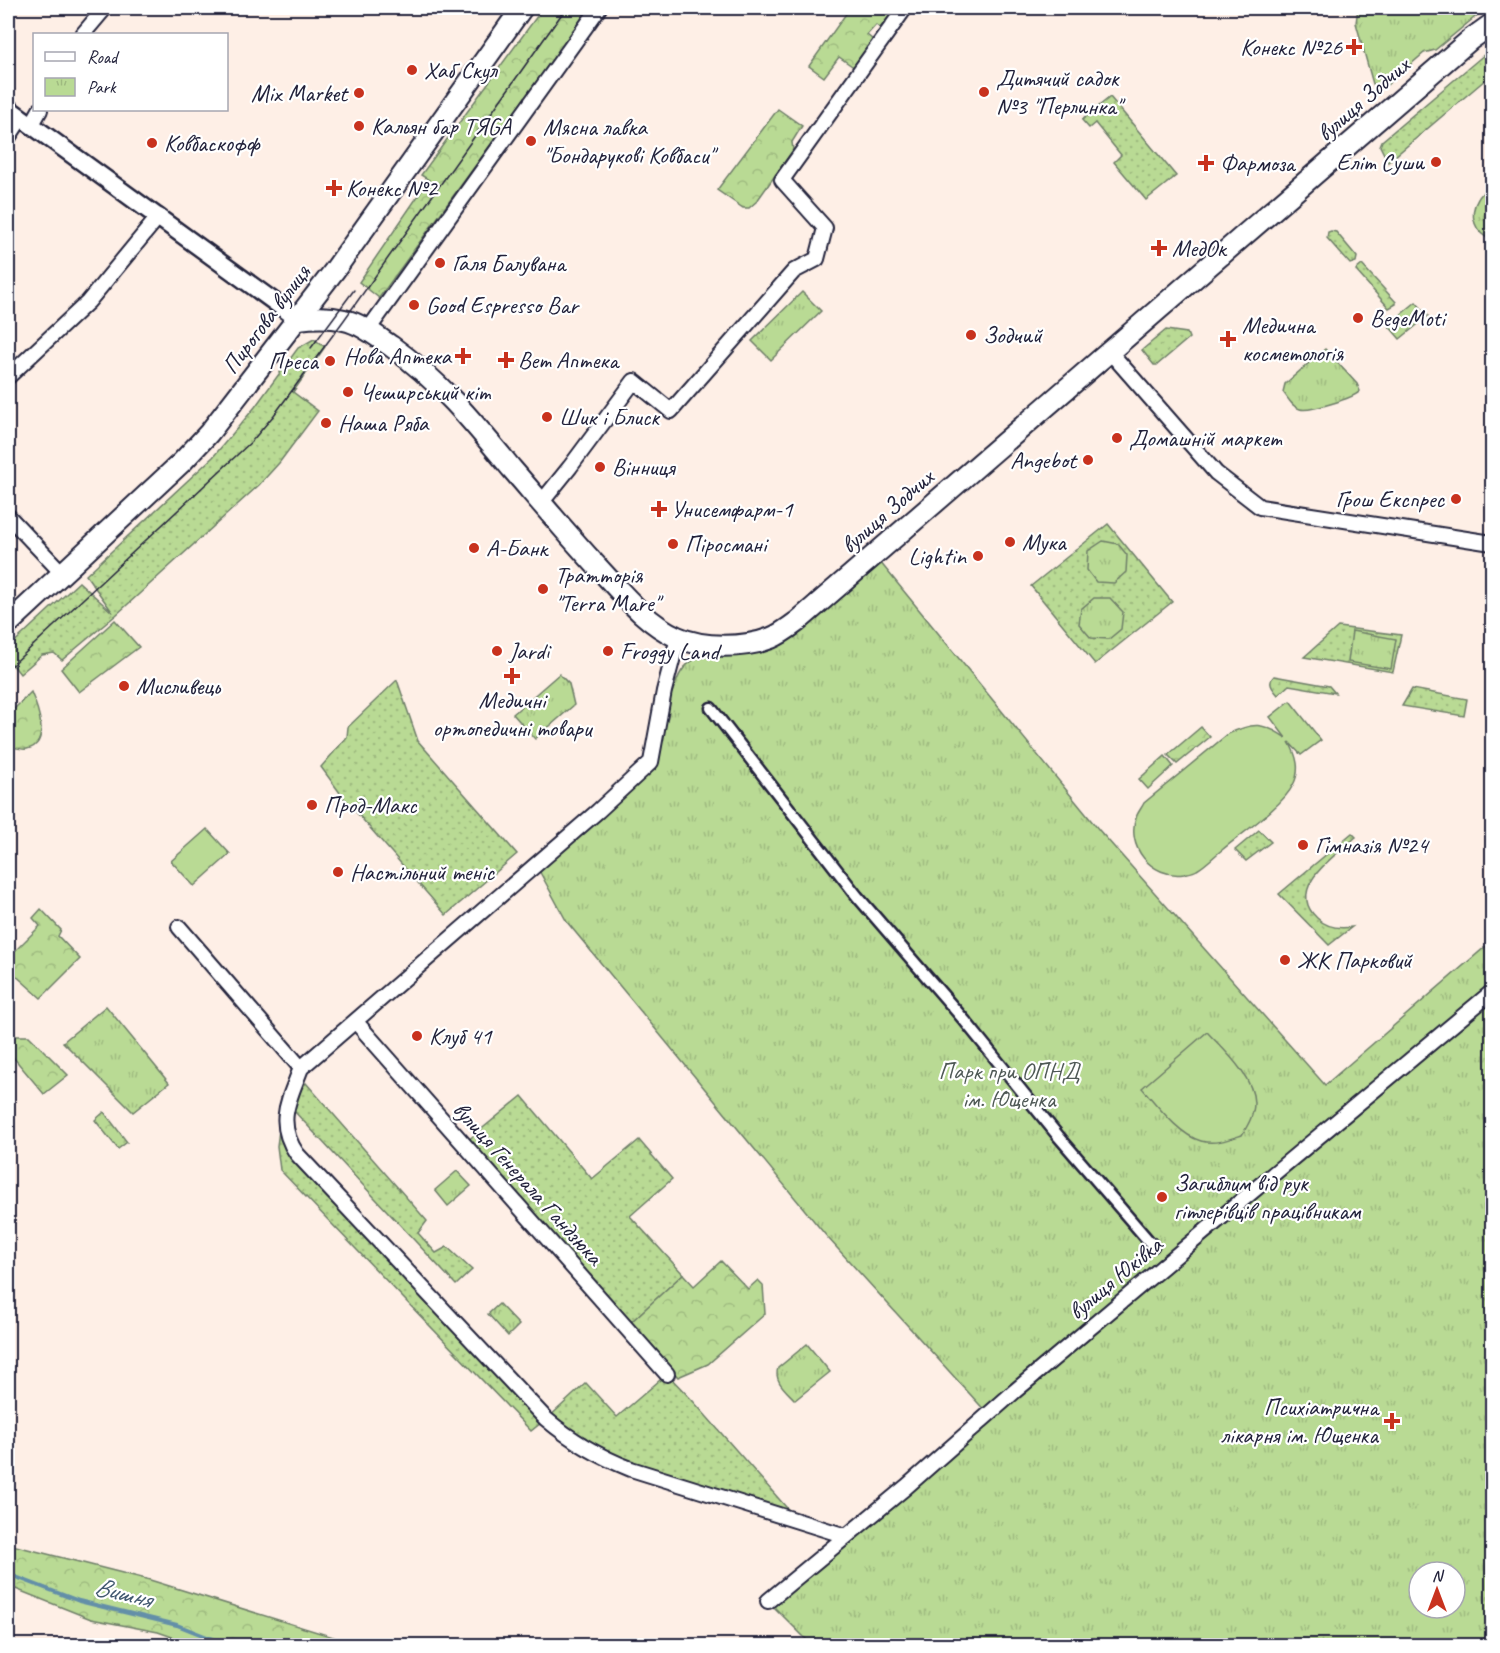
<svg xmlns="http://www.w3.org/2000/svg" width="1500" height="1653" font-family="Caveat,sans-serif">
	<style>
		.grass { fill: url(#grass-dots); stroke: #6e7e68; stroke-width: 1.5 }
		.forest { fill: url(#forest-crowns); stroke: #6e7e68; stroke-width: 1.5 }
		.park { fill: url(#park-tufts); stroke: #6e7e68; stroke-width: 1.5; fill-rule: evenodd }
		.garden { fill: #b9da94; stroke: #6e7e68; stroke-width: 1.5 }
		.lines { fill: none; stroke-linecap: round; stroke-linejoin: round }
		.stream { stroke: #638fa8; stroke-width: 4 }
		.pedestrian-casing { stroke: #22223b; stroke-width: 15 }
		.minor-casing { stroke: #22223b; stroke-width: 18 }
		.tertiary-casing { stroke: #22223b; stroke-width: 21 }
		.secondary-casing { stroke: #22223b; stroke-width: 24 }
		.pedestrian { stroke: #fff; stroke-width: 10 }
		.minor { stroke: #fff; stroke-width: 14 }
		.tertiary { stroke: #fff; stroke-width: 16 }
		.secondary { stroke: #fff; stroke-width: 20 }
		.tram { stroke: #22223b; stroke-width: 1.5 }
		.poi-dot { fill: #c8321e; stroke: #fff; stroke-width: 2 }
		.labels { text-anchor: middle; stroke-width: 4.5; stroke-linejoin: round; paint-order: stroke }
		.poi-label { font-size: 24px; fill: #22223b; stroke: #fff; text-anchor: start }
		.street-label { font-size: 24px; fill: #22223b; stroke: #fff }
		.park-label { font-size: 24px; fill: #4f5956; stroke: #fff }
		.water-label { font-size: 26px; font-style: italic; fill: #435971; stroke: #fff }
	</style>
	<defs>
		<pattern id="grass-dots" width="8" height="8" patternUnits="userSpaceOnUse" patternTransform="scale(1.5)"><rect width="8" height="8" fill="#b9da94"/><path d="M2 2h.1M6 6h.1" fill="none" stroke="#9fbb80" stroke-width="1.8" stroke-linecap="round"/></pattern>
		<pattern id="forest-crowns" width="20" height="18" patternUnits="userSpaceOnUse" patternTransform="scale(1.5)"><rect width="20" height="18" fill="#b9da94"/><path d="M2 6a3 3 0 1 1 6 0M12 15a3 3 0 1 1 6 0" fill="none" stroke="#9fbb80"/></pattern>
		<pattern id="park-tufts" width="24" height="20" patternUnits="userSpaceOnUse" patternTransform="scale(1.5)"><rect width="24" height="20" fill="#b9da94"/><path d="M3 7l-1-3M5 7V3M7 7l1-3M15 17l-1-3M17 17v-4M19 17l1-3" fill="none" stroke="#9fbb80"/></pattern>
	</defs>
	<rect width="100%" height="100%" fill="#feefe6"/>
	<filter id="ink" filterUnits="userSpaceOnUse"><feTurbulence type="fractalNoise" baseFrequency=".0167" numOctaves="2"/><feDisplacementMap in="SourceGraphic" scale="12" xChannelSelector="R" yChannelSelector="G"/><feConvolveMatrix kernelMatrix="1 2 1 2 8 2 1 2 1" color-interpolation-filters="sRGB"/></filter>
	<g filter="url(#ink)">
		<g class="grass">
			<polygon points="1492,48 1492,74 1388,162 1380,146 1382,141"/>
			<polygon points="1110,97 1176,176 1146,200 1114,162 1121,155 1095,123 1089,128 1082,120"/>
			<polygon points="1331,231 1336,232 1357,257 1356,262 1350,264 1327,238 1328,232"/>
			<polygon points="1362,265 1396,302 1396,304 1389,308 1357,272 1356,270"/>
			<polygon points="1166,330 1187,333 1189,338 1157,365 1154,365 1142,350"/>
			<polygon points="314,339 325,347 293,392 318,411 279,463 259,485 116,615 62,660 54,653 42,655 20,674 8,659 8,648 79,582 113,613 86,575 213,457 255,407 298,348"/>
			<polygon points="1108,524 1172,602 1095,664 1031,586"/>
			<polygon points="1338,627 1401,635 1393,672 1304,657"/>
			<path d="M1274 676 1329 686 1335 693 1289 685 1278 695C1273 689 1267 683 1274 676Z"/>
			<polygon points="397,680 418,741 517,854 446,915 343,797 321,767 347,737 348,727"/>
			<polygon points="1412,689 1467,699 1464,716 1402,706"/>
			<polygon points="1259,830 1271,842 1246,861 1235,850"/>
			<path d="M1352 833 1356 837C1335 856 1285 888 1317 918 1327 928 1339 929 1352 927L1329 945 1279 894Z"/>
			<polygon points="306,1083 427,1221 418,1233 436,1253 447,1247 472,1270 456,1285 294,1111 296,1095"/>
			<polygon points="522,1096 592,1179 639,1140 672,1179 630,1216 683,1274 630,1323 467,1141"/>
			<polygon points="280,1122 290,1140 547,1419 586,1383 617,1417 667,1374 693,1401 800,1523 631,1469 546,1419 531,1431 280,1170 277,1146"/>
		</g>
		<g class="forest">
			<polygon points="543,8 590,8 379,298 359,282 429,180 421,175"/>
			<polygon points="850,8 896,8 880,28 876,25 867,35 873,40 855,68 839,57 824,77 809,66"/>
			<polygon points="778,109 802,126 792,142 793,150 757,201 749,208 743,208 717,190"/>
			<polygon points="115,620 139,647 79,692 61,669"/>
			<path d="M31 692C37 706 52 744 27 749 21 750 14 747 8 746V715Z"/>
			<polygon points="1201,727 1210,737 1177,764 1168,755"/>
			<polygon points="41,909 61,930 58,936 80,959 41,998 13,973 8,978 8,954 11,955 40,926 33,918"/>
			<polygon points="8,1036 29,1036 68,1075 44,1094 8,1051"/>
			<polygon points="104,1112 127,1142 118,1149 95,1120"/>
			<polygon points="721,1261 748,1289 758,1280 763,1285 765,1314 708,1364 678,1377 630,1323 683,1274 694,1286"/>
			<polygon points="8,1544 150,1580 359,1645 195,1645 158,1632 91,1619 8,1586"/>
		</g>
		<g class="park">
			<polygon points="1358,8 1486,8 1435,50 1424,53 1382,89 1373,84 1356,23"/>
			<path d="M1492 185V240C1475 234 1468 215 1478 199 1481 193 1487 189 1492 185Z"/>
			<polygon points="802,292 821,311 771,360 752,341"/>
			<path d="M1325 349 1357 384 1360 391C1354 398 1309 412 1300 409 1292 407 1288 398 1283 392L1285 384Z"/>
			<polygon points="1103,541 1118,544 1127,555 1126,572 1114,583 1096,582 1087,570 1088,551"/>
			<path d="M880 562 1099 830 1325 1085 1492 941V1645H812L768 1601 988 1414 828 1238 567 922 536 865 651 762 664 691 672 693C678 677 681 666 697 658L776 645ZM1419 1572H1455V1608H1419Z"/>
			<polygon points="1094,598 1110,598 1123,612 1121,629 1109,639 1091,638 1079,624 1081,609"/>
			<polygon points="1352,631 1396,639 1391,669 1348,662"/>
			<polygon points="559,674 569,684 574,705 535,739 513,714"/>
			<polygon points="1165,756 1173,766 1148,789 1139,779"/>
			<polygon points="106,1006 169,1083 133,1112 63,1042"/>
			<polygon points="457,1171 471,1186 448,1206 435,1190"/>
			<polygon points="499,1304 519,1325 508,1336 488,1314"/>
			<path d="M807 1344 830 1372 795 1400C787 1391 773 1381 778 1368Z"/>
		</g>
		<g class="garden">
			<polygon points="1416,302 1428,316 1400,339 1388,325"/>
			<path d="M1290 701 1321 740 1301 755 1289 742C1297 756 1301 770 1293 785 1283 806 1241 834 1222 850 1214 856 1206 865 1197 870 1194 872 1188 873 1184 874 1152 879 1124 846 1137 815 1139 811 1142 807 1144 803L1228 734C1253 722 1263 722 1286 738L1270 717Z"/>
			<polygon points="207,829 230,854 194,886 171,861"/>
			<path d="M1207 1032C1224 1050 1254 1077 1254 1103 1254 1115 1248 1125 1242 1135 1230 1139 1215 1145 1201 1141 1179 1135 1157 1105 1142 1088Z"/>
		</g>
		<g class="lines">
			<polyline class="stream" points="8,1574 79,1601 177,1625 230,1646"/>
			<defs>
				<polyline id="pedestrian" points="711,708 857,896 965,1021 1059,1137 1153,1246"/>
				<g id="minor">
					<polyline points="83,34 105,8"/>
					<polyline points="31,126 40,110"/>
					<polyline points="8,138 21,118"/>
					<polyline points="368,330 599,8"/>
					<polyline points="1110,352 1216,473 1260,507 1492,543"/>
					<polyline points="8,377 88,302 159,216"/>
					<polyline points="541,503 570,467 634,381 671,411 794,271 817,259 825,228 782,180 905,8"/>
					<polyline points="8,516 62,573"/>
					<path d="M678 638 664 691 651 762 598 811 301 1068C289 1100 275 1122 297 1154L546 1419C572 1441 600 1457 631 1469L846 1536"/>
					<polyline points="179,927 301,1068"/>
					<polyline points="356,1022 667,1374"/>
					<polyline points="768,1601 906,1487 1015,1391 1235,1206 1492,992"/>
				</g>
				<polyline id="tertiary" points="8,108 298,319"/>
				<g id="secondary">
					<path d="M298 319C314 317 328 316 344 320 362 324 376 336 391 346 440 381 474 423 512 469 543 505 573 541 605 575 626 598 648 624 677 637 703 649 745 648 771 638 781 634 790 627 798 621L1471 39 1492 24"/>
					<polyline points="8,624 182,462 209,433 334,271 522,8"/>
				</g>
			</defs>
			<use href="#pedestrian" class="pedestrian-casing"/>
			<use href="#minor" class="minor-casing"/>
			<use href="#tertiary" class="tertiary-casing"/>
			<use href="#secondary" class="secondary-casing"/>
			<use href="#pedestrian" class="pedestrian"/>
			<use href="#minor" class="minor"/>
			<use href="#tertiary" class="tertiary"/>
			<use href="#secondary" class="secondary"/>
			<g class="tram">
				<polyline points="311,348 354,290"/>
				<polyline points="8,669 252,441 274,415 344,320 566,8"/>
			</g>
		</g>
	</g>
	<g class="poi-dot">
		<path d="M1351 38h6v6h6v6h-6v6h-6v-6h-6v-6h6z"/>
		<circle cx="412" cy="70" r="6"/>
		<circle cx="984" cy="92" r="6"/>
		<circle cx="359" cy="93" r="6"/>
		<circle cx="359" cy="126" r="6"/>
		<circle cx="531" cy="141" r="6"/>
		<circle cx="152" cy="143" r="6"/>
		<circle cx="1436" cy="162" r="6"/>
		<path d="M1203 154h6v6h6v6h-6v6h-6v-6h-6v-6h6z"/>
		<path d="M331 179h6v6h6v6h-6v6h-6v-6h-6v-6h6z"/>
		<path d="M1156 239h6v6h6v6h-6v6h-6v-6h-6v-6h6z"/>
		<circle cx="440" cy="263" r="6"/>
		<circle cx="414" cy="305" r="6"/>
		<circle cx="1358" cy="318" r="6"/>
		<circle cx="971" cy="335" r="6"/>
		<path d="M1225 330h6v6h6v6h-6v6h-6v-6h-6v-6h6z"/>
		<path d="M460 347h6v6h6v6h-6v6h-6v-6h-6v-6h6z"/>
		<path d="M503 351h6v6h6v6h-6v6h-6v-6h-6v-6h6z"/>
		<circle cx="330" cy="361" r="6"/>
		<circle cx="348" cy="392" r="6"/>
		<circle cx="547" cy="417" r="6"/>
		<circle cx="326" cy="423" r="6"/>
		<circle cx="1117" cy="438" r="6"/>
		<circle cx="1088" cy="460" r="6"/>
		<circle cx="600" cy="467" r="6"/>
		<circle cx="1456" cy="499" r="6"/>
		<path d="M656 500h6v6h6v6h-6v6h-6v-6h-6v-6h6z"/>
		<circle cx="1010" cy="542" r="6"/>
		<circle cx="673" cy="544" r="6"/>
		<circle cx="474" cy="548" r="6"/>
		<circle cx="978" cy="556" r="6"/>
		<circle cx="543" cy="589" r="6"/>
		<circle cx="497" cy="651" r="6"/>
		<circle cx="608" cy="651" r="6"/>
		<path d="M509 667h6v6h6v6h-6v6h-6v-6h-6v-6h6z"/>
		<circle cx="124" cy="686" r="6"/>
		<circle cx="312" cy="805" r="6"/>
		<circle cx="1303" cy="845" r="6"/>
		<circle cx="338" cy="872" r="6"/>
		<circle cx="1285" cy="960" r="6"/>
		<circle cx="417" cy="1036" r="6"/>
		<circle cx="1162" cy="1197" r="6"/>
		<path d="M1389 1412h6v6h6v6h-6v6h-6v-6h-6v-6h6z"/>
	</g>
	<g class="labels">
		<g class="poi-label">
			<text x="1342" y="55" text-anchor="end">Конекс №26</text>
			<text x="424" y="78">Хаб Скул</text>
			<text x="996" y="86">Дитячий садок<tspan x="996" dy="28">№3 "Перлинка"</tspan></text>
			<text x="347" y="101" text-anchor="end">Mix Market</text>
			<text x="371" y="134">Кальян бар ТЯGA</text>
			<text x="543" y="135">Мясна лавка<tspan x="543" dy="28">"Бондарукові Ковбаси"</tspan></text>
			<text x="164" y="151">Ковбаскофф</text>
			<text x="1424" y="170" text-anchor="end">Еліт Суши</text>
			<text x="1220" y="171">Фармоза</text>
			<text x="346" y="196">Конекс №2</text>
			<text x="1172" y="256">МедОк</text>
			<text x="452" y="271">Галя Балувана</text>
			<text x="426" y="313">Good Espresso Bar</text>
			<text x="1370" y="326">BegeMoti</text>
			<text x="1242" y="333">Медична<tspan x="1242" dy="28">косметологія</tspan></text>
			<text x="983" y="343">Зодчий</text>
			<text x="451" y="364" text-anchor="end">Нова Аптека</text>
			<text x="518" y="368">Вет Аптека</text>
			<text x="318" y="369" text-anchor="end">Преса</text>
			<text x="360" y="400">Чеширський кіт</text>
			<text x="559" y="425">Шик і Блиск</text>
			<text x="338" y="431">Наша Ряба</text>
			<text x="1129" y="446">Домашній маркет</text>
			<text x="1076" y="468" text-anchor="end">Angebot</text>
			<text x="612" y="475">Вінниця</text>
			<text x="1444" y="507" text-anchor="end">Грош Експрес</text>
			<text x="671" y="517">Унисемфарм-1</text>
			<text x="1022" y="550">Мука</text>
			<text x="685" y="552">Піросмані</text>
			<text x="486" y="556">А-Банк</text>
			<text x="966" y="564" text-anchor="end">Lightin</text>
			<text x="555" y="583">Тратторія<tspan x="555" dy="28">"Terra Mare"</tspan></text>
			<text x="509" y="659">Jardi</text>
			<text x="620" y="659">Froggy Land</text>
			<text x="136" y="694">Мисливець</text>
			<text x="512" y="708" text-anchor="middle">Медичні<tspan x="512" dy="28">ортопедичні товари</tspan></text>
			<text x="324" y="813">Прод-Макс</text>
			<text x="1315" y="853">Гімназія №24</text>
			<text x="350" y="880">Настільний теніс</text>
			<text x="1297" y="968">ЖК Парковий</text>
			<text x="429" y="1044">Клуб 41</text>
			<text x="1174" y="1191">Загиблим від рук<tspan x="1174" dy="28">гітлерівців працівникам</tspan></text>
			<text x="1378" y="1415" text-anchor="end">Психіатрична<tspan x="1378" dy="28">лікарня ім. Ющенка</tspan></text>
		</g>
		<g class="street-label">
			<text transform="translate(1363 99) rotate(-41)" y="8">вулиця Зодчих</text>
			<text transform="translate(266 319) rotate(-53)" y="8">Пирогова вулиця</text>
			<text transform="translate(887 511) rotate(-41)" y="8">вулиця Зодчих</text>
			<text transform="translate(528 1183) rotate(48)" y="8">вулиця Генерала Гандзюка</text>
			<text transform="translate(1115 1278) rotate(-40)" y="8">вулиця Юківка</text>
		</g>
		<g class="park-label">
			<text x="1009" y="1079">Парк при ОПНД<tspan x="1009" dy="28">ім. Ющенка</tspan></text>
		</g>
		<g class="water-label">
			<text transform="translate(123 1592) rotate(14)" y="9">Вишня</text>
		</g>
	</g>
	<rect width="1500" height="1653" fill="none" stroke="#fff" stroke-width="30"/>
	<rect x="15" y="15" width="1470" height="1623" fill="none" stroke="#22223b" stroke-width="2" filter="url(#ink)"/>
	<rect x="33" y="33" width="195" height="78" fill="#ffffff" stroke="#a7a7b1" stroke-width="1.5"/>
	<rect x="45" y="52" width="30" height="9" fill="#ffffff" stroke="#a7a7b1" stroke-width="1.5"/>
	<text x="87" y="63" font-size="18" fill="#22223b">Road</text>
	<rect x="45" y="78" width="30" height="18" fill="url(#park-tufts)" stroke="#a7a7b1" stroke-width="1.5"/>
	<text x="87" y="93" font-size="18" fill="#22223b">Park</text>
	<g transform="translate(1437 1590)"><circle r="28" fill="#ffffff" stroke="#a7a7b1" stroke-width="1.5"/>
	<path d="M0-4.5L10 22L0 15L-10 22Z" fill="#c8321e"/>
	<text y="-9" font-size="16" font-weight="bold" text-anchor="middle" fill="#22223b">N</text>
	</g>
</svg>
